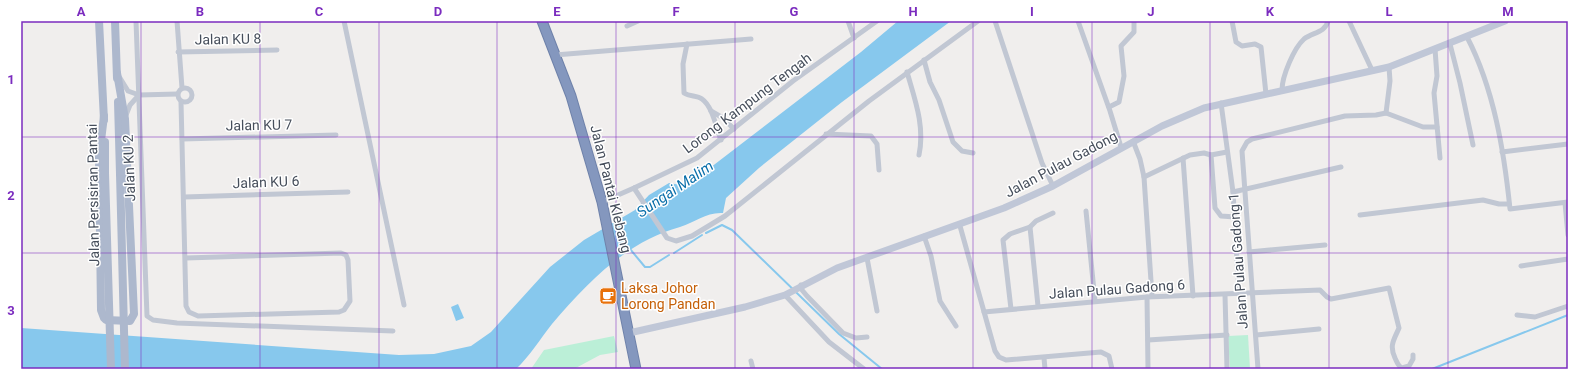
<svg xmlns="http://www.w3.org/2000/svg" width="1589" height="390" font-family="Roboto,sans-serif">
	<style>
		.green { fill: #bbefd7 }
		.water { fill: #87c8ed }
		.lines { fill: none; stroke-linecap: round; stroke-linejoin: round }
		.stream { stroke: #87c8ed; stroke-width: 2 }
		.highway-casing { stroke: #6f82aa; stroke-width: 11 }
		.street { stroke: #c1c7d3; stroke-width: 5 }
		.secondary { stroke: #c0c7d7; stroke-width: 7 }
		.primary { stroke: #adb8cd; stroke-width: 8 }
		.highway { stroke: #8497be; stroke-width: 9 }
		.primary-bridge { stroke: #adb8cd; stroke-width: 8 }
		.grid { fill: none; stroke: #7b2cbf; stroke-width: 1; stroke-opacity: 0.55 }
		.labels { text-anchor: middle; stroke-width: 3; stroke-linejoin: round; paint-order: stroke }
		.street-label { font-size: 14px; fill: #464e5b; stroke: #fff }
		.food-label { font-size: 14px; fill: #c56008; stroke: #fff; text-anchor: start }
		.water-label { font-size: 15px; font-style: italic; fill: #0a6faa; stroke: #fff }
		.neatline { fill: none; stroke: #7b2cbf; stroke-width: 1.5 }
		.grid-label { font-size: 13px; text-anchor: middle; font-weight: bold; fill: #7b2cbf }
	</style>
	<rect width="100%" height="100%" fill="#f0eeed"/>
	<g class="green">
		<polygon points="1248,335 1250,369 1230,369 1228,336"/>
		<polygon points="614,336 618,352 600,355 574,369 531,369 544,350"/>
	</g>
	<g class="water">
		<path d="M898 21H951L842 102 759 168 726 198 723 213C706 212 696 222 680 227 626 242 588 282 552 324 540 339 530 356 516 369H21V328L399 355 434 354 471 346 491 332 550 267 584 240 635 210 649 195 669 183 681 185 689 184 861 52Z"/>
		<polygon points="458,304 464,318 456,321 451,307"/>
	</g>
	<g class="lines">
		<g class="stream">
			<polyline points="706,233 722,225 732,230 839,334 882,369"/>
			<polyline points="630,249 645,267 650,267 669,255"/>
			<polyline points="674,253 702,235"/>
			<polyline points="1432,369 1568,315"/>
		</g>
		<defs>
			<polyline id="highway" points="542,21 571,96 602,202 636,369"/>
		</defs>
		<use href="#highway" class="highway-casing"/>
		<g class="street">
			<polyline points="136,21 147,316 153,320 177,323 393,331"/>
			<polyline points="177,21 182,88"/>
			<polyline points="344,21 404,305"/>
			<polyline points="848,21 854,38"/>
			<polyline points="995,21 1042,163 1053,186"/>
			<polyline points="1078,21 1110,111 1121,147"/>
			<polyline points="1232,21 1236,42 1242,46 1255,44 1261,47 1266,94"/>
			<polyline points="1349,21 1372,70"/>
			<polyline points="627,26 638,21"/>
			<path d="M1467 37C1494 89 1504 151 1510 209L1568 202"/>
			<path d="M687 44 683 64 684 93C690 97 697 95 702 99 713 107 716 128 721 140"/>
			<polyline points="1450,44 1460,83 1473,145"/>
			<polyline points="1435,49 1437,76 1434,93 1440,158"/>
			<polyline points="178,52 277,50"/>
			<polyline points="555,55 751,39"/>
			<polyline points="924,60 930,82 939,100 953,142 962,151 973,153"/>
			<path d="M907 72C915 100 925 126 919 155"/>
			<polyline points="120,78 128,91 139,95 177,94"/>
			<circle cx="185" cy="95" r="7"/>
			<path d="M1282 90C1282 76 1294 48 1304 39 1313 32 1325 33 1328 21"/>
			<polyline points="181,102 186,306 189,312 198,316 339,312 344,310 350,301 348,260 346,255 341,253 186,258"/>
			<polyline points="1221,103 1233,192 1239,294"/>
			<polyline points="1109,107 1119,102 1124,76 1121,46 1134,32 1134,21"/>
			<polyline points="711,111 723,118 734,129"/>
			<polyline points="1386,113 1390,81 1389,67"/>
			<polyline points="126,115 130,105 139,95"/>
			<polyline points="826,134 871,136 877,144 879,170"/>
			<polyline points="182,139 336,135"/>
			<polyline points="1133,141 1140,159 1144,177 1152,296"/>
			<polyline points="1502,152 1568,144"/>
			<polyline points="1211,155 1215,208 1221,216 1235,217"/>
			<polyline points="1183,158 1193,296"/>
			<polyline points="1144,177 1190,155 1204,153 1211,155 1227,152"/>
			<polyline points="634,188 667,238 676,241 692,236 725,216 869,101 978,21"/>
			<polyline points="1233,192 1341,167"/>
			<polyline points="184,197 348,192"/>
			<polyline points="602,202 634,188 697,158 793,81 877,21"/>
			<polyline points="1565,203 1568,235"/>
			<polyline points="1086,211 1095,301"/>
			<polyline points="1360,215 1483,200 1499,204 1509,204"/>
			<polyline points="960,226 995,351 999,357 1006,360 1101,352 1109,356 1112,369"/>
			<polyline points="924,236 931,256 940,301 956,326"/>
			<polyline points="1249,252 1325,245"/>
			<polyline points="867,258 877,311"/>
			<polyline points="1521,266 1568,259"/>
			<polyline points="801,285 802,290 807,296 843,333 856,338 867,337"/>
			<polyline points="785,295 829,342 864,369"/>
			<polyline points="1225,295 1227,369"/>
			<polyline points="1147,297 1148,369"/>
			<polyline points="1038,306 1030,227 1036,221 1053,213"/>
			<polyline points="1011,309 1003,240 1010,234 1030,227"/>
			<path d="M984 312 1147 297 1320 290 1327 297 1331 299 1389 288 1399 328C1394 340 1389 345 1395 358 1397 362 1398 366 1402 368L1409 366 1413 359V355"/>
			<polyline points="1517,315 1535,317 1568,306"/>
			<polyline points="1256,335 1319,329"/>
			<polyline points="1148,340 1227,335"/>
			<polyline points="1044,358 1045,369"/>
			<polyline points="751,361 753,369"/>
			<polyline points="1258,369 1242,151 1247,142 1252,139 1345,116 1376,115 1386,113 1423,127 1437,127"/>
		</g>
		<polyline class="secondary" points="629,333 745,307 785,295 837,268 1004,208 1053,186 1162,126 1204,108 1389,67 1505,21"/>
		<g class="primary">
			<polyline points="99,21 104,120"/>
			<polyline points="115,21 117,78"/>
			<polyline points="118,102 120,174"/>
			<polyline points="104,116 99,157 101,310 104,318 106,320 130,321 134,314 125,119 117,73"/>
			<polyline points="105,142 105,173"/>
		</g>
		<use href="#highway" class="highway"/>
		<g class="primary-bridge">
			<polyline points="105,173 111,369"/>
			<polyline points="120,174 125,369"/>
		</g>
	</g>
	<path class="grid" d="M141 21V369M260 21V369M379 21V369M497 21V369M616 21V369M735 21V369M854 21V369M973 21V369M1092 21V369M1210 21V369M1329 21V369M1448 21V369M21 137H1568M21 253H1568"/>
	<defs>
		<symbol id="cafe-square" viewBox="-11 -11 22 22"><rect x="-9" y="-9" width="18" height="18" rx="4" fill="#e8710a" stroke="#fff"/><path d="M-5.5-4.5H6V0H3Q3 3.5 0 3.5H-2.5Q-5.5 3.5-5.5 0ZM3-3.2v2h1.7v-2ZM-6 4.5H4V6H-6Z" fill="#fff"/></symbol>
	</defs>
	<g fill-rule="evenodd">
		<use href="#cafe-square" x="598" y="286" width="20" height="20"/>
	</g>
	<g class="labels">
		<g class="street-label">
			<text transform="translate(228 39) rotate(-1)" y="5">Jalan KU 8</text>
			<text transform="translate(747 103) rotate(-37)" y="5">Lorong Kampung Tengah</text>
			<text transform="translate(259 125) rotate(-1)" y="5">Jalan KU 7</text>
			<text transform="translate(1061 164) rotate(-28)" y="5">Jalan Pulau Gadong</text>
			<text transform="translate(129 168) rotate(-92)" y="5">Jalan KU 2</text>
			<text transform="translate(266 182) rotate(-2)" y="5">Jalan KU 6</text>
			<text transform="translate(611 189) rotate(76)" y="5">Jalan Pantai Klebang</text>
			<text transform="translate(93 195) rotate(-91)" y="5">Jalan Persisiran Pantai</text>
			<text transform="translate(1238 261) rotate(-94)" y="5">Jalan Pulau Gadong 1</text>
			<text transform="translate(1117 289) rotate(-4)" y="5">Jalan Pulau Gadong 6</text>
		</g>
		<g class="food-label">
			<text x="621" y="293">Laksa Johor<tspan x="621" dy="16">Lorong Pandan</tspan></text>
		</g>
		<g class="water-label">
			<text transform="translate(675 189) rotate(-34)" y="5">Sungai Malim</text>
		</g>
	</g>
	<rect width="1589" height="390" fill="none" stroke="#ffffff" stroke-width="44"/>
	<rect x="22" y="22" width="1545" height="346" class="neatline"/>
	<g class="grid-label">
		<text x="81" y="16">A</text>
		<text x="200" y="16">B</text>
		<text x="319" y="16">C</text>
		<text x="438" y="16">D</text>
		<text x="557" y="16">E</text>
		<text x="676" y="16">F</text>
		<text x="794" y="16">G</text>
		<text x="913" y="16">H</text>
		<text x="1032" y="16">I</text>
		<text x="1151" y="16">J</text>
		<text x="1270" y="16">K</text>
		<text x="1389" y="16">L</text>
		<text x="1508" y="16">M</text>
		<text x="11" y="84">1</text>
		<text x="11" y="200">2</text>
		<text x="11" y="315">3</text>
	</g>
</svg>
